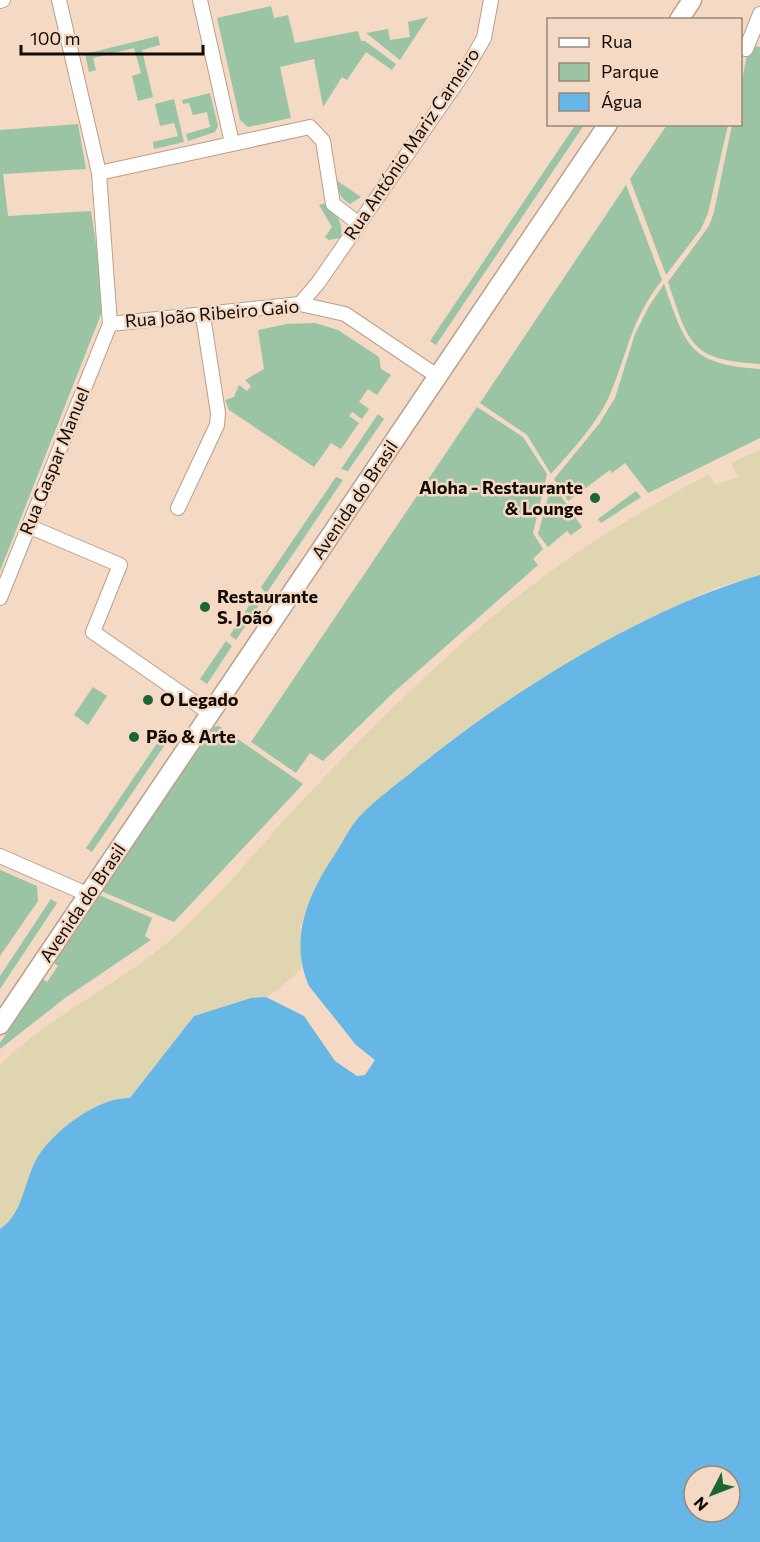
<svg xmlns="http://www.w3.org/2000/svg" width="760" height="1542" font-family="Commissioner,sans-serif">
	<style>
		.green { fill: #9ac4a4 }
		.sand { fill: #dfd5b0 }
		.water { fill: #66b7e6; fill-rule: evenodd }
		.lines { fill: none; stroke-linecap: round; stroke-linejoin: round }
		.minor-casing { stroke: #b9a08c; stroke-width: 16 }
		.major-casing { stroke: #b9a08c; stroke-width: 21 }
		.minor { stroke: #fff; stroke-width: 14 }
		.major { stroke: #fff; stroke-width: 18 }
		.poi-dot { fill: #1b6635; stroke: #f4d9c4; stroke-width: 2 }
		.labels { text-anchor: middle; stroke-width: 5; stroke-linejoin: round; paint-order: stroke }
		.street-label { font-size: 18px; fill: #130b04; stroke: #f4d9c4 }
		.poi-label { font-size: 18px; font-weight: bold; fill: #130b04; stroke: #f4d9c4; text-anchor: start }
	</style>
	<rect width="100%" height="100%" fill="#f4d9c4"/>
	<g class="green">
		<polygon points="271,6 274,18 288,15 295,43 358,31 361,41 365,41 396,64 392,70 366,52 347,80 342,77 323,107 314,59 280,67 291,118 248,127 240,120 217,18"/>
		<polygon points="428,17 400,60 366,33 388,29 390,40 410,37 408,22"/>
		<polygon points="158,36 160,45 142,50 153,97 138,101 132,76 141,73 134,48 93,58 96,70 89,72 85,54"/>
		<path d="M749 45 760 47V364C690 360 689 344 668 282L709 226 714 212 732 125 740 124 741 85Z"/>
		<polygon points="210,93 218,126 215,132 188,141 186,134 210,127 207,112 193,115 189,103 183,104 182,100"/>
		<polygon points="174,99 184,142 154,149 153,142 178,136 174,123 160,126 155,104"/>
		<polygon points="78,124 86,169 3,174 8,216 91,211 105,304 0,571 0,130"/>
		<polygon points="576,124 584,125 436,345 430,341"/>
		<polygon points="667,125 728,125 708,213 701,229 666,275 630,179"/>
		<path d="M336 180 361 197 350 204C340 198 338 192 336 180Z"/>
		<path d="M626 185 662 280C631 320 629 348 611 392 598 423 573 449 551 474L527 435 480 403Z"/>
		<path d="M326 203C336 214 345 224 340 238L329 240 325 237 332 227 319 205Z"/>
		<path d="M664 284C686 347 689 364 760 369V438L648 493 625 463 612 473 610 470 568 501 554 479 599 424 615 398 635 334 649 306Z"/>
		<polygon points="315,323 338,330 379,357 381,369 391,375 377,395 368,389 359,402 369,409 362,419 352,412 349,416 359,423 341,449 331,443 314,467 229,410 225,400 234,397 239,385 247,391 251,386 245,380 264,369 258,330 287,324"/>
		<polygon points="477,407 523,437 547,474 533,533 543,549 533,559 538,565 394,692 323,761 310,753 296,773 251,742"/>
		<polygon points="378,414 384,419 348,471 341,469"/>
		<polygon points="336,477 343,480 266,594 261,587"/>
		<polygon points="552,483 582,527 571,535 567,531 548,547 538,534"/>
		<polygon points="636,491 641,497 601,523 598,519"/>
		<polygon points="258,592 263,599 236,640 230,635"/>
		<polygon points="226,641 232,646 207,684 200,679"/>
		<polygon points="93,687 107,696 88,725 74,715"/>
		<polygon points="219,726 303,784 174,922 101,891 214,727"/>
		<polygon points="158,742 164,746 92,852 86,848"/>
		<polygon points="0,870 37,886 38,901 0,956"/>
		<polygon points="99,895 152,918 145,936 151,940 65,998 0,1049 0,1043 43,979 47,982 58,966 54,963"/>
		<polygon points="51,899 57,903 0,989 0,976"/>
	</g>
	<path class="sand" d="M760 450V575L715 588 649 619 542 678 450 741 407 776 359 818 300 927 302 966 298 972 279 989 266 997 250 998 194 1016 130 1098C99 1097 50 1133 36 1160 24 1182 23 1214 0 1229V1065C55 1011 127 981 183 929 230 886 269 835 313 789 382 717 455 644 535 583 590 541 648 507 709 474L715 485 738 477 731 463Z"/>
	<path class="water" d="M760 575V1542H0V1229C23 1214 24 1182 36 1160 51 1132 98 1097 130 1098L194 1016 251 998 266 997 304 1016 335 1061 357 1076 365 1075 375 1060 356 1045 309 986C288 937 309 893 337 851 344 840 350 827 359 817 376 799 399 783 418 767 512 691 643 609 760 575ZM694 1476H730V1512H694Z"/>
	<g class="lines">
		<defs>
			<g id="minor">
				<polyline points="200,0 232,143"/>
				<polyline points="0,1 3,0"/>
				<polyline points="746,49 760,14"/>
				<polyline points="99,173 310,127 323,141 333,204 358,223"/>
				<polyline points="300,304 318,283 466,69 484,38 491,0"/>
				<polyline points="110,324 300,304 345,314 437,376"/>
				<polyline points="178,508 217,425 218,413 203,316"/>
				<polyline points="28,526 120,565 93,632 211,714"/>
				<polyline points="0,598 110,324 99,173 59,0"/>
				<polyline points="0,856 89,895"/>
			</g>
			<g id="major">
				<polyline points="679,20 692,0"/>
				<polyline points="0,1025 608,124"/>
			</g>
		</defs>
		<use href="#minor" class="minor-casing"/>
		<use href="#major" class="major-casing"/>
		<use href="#minor" class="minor"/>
		<use href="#major" class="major"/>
	</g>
	<g class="poi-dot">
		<circle cx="595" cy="498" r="6"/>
		<circle cx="205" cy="607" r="6"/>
		<circle cx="148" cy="700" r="6"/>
		<circle cx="134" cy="737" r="6"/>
	</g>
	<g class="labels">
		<g class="street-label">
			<text transform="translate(412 144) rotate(-56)" y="6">Rua António Mariz Carneiro</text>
			<text transform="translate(212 314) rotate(-5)" y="6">Rua João Ribeiro Gaio</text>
			<text transform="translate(55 461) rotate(-68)" y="6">Rua Gaspar Manuel</text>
			<text transform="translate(355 500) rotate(-56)" y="6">Avenida do Brasil</text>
			<text transform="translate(83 903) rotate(-56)" y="6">Avenida do Brasil</text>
		</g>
		<g class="poi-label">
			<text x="583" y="494" text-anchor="end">Aloha - Restaurante<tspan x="583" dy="21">&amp; Lounge</tspan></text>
			<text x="217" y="603">Restaurante<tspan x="217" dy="21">S. João</tspan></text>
			<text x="160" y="706">O Legado</text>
			<text x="146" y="743">Pão &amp; Arte</text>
		</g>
	</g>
	<rect x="547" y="18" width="195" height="108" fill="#f4d9c4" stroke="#9a8777" stroke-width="1.5"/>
	<rect x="559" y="38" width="30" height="9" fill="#ffffff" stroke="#9a8777" stroke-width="1.5"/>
	<text x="601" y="48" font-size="18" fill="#130b04">Rua</text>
	<rect x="559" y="63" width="30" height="18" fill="#9ac4a4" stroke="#9a8777" stroke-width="1.5"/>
	<text x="601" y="78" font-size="18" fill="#130b04">Parque</text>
	<rect x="559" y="93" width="30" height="18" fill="#66b7e6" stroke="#9a8777" stroke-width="1.5"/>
	<text x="601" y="108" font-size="18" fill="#130b04">Água</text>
	<g transform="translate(712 1494) rotate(228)"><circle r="28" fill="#f4d9c4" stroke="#9a8777" stroke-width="1.5"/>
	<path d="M0-4.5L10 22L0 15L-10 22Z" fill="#1b6635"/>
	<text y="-9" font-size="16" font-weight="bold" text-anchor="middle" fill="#130b04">N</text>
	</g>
	<path d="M21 45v9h182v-9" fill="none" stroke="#130b04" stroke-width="3"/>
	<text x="30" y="45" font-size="18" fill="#130b04" stroke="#f4d9c4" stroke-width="4.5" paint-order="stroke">100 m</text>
</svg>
